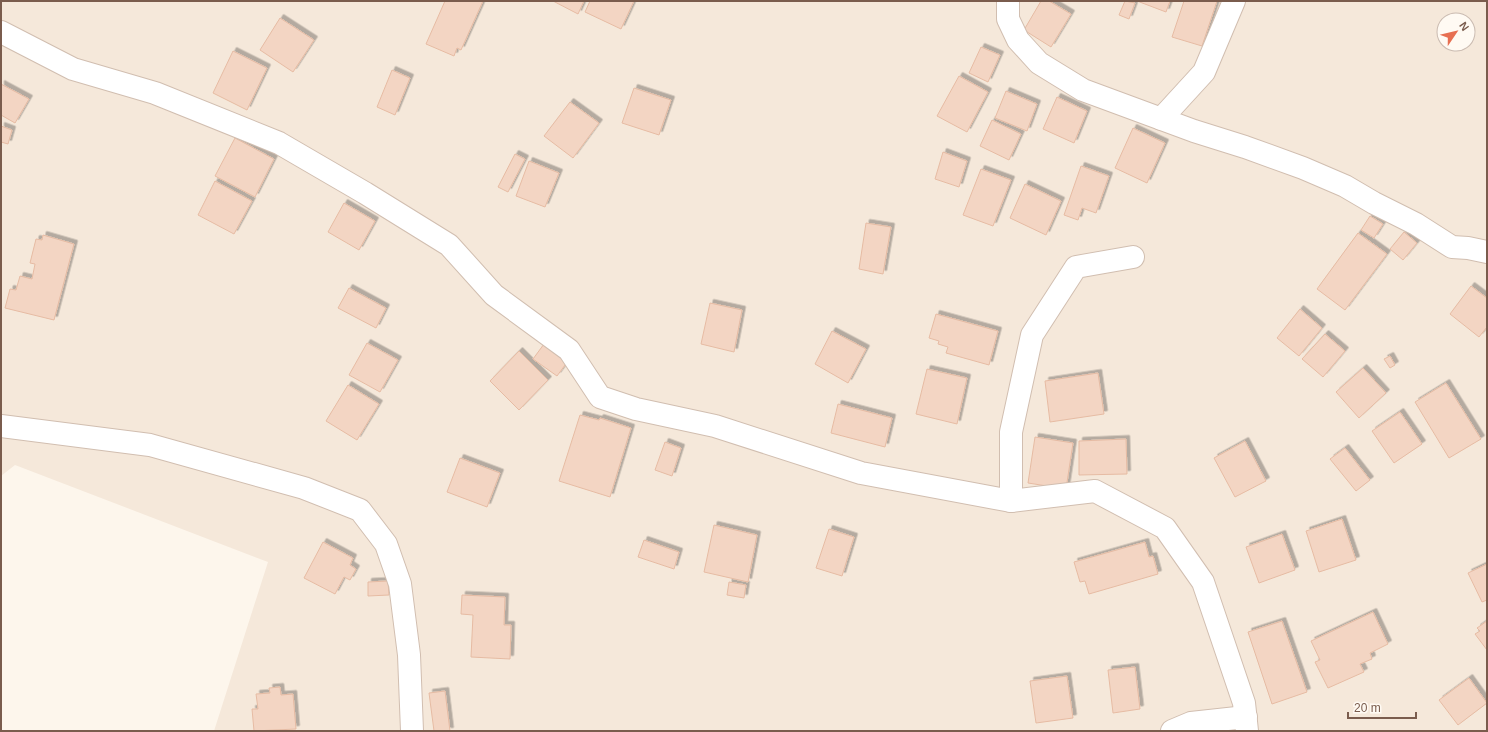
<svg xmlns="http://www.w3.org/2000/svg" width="1488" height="732" font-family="Helvetica,sans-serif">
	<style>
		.residential { fill: #f5e8da; fill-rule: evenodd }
		.building { fill: #f3d5c3; stroke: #e6bba3; filter: url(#shadow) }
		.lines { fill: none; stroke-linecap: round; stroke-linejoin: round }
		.minor-casing { stroke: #d1beb0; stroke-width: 24 }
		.minor { stroke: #fff; stroke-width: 22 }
	</style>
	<defs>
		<filter id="shadow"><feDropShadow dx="3.5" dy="-3.5" stdDeviation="0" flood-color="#0004"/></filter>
	</defs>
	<rect width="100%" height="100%" fill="#fdf6ec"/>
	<path class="residential" d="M1 1H1487V731H214L268 562 15 465 1 476ZM1444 20H1468V44H1444Z"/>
	<g class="building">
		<polygon points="445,1 483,1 461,50 457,48 454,56 426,44"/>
		<polygon points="553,1 584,1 578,14"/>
		<polygon points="590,1 634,1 621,29 585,12"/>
		<polygon points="1041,1 1049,1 1071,14 1051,47 1024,30"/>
		<polygon points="1125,1 1135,3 1129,19 1119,15"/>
		<polygon points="1137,1 1170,1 1166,12"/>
		<polygon points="1184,1 1217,1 1202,46 1172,37"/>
		<polygon points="280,18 314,40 293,72 260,50"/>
		<polygon points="981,47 1000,55 988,82 969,73"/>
		<polygon points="233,51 267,68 247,110 213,93"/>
		<polygon points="392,70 410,78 395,115 377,107"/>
		<polygon points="959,76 988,92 967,132 937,116"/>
		<polygon points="1,84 29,99 15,123 1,115"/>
		<polygon points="634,88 671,100 659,135 622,123"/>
		<polygon points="1006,91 1037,104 1027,131 995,118"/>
		<polygon points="1057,97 1087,111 1074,143 1043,129"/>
		<polygon points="570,102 599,123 573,158 544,136"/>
		<polygon points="992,120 1021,134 1009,160 980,146"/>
		<polygon points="1,126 12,130 8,144 1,142"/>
		<polygon points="1133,128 1165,143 1147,183 1115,168"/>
		<polygon points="235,138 274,159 255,197 215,176"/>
		<polygon points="943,152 967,161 959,187 935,179"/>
		<polygon points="515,154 525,159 508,192 498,187"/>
		<polygon points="529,161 559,173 545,207 516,196"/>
		<polygon points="1081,166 1109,176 1096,213 1082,208 1078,220 1064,215"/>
		<polygon points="981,169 1011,180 993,226 963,215"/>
		<polygon points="215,181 252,201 234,234 198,215"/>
		<polygon points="1025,184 1061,201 1046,235 1010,218"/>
		<polygon points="344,203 375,221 359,250 328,232"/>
		<polygon points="1370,216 1383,224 1374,238 1361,230"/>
		<polygon points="866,223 891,227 883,274 859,269"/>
		<polygon points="1404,232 1417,243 1403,260 1390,249"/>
		<polygon points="1358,233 1387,254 1345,310 1317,289"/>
		<polygon points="43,235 74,244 54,320 5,308 10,289 16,290 20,276 32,279 35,264 30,263 36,239 42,240"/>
		<polygon points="1471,286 1487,298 1487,327 1479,337 1450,314"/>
		<polygon points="349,288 386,308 376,328 338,308"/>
		<polygon points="710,303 742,310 734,352 701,344"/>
		<polygon points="1300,309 1322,328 1299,356 1277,338"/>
		<polygon points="936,314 998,331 989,365 946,353 948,347 938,344 939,341 929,338"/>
		<polygon points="832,331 866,349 848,383 815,364"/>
		<polygon points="1325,334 1345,351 1323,377 1302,359"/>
		<polygon points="367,343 398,360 380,392 349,375"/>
		<polygon points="544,344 568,361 557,376 533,359"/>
		<polygon points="519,351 548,380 519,410 490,381"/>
		<polygon points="1390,356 1395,365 1390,368 1384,359"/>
		<polygon points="1363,368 1386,393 1359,418 1336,392"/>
		<polygon points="927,369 967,378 957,424 916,414"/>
		<polygon points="1098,373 1104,414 1050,422 1045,381"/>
		<polygon points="1446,383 1481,439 1449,458 1415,402"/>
		<polygon points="348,385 379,404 357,440 326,421"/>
		<polygon points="838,404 892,418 885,447 831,433"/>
		<polygon points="1400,412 1422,444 1394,463 1372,431"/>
		<polygon points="580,415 599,420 600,418 631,428 610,497 559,481"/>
		<polygon points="1035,437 1073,443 1066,489 1028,483"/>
		<polygon points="1126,439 1127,474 1079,475 1079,441"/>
		<polygon points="1245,441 1266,481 1235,497 1214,458"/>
		<polygon points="665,442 681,448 672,476 655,470"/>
		<polygon points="1345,448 1370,480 1356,491 1330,459"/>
		<polygon points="460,458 500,473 487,507 447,492"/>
		<polygon points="1342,519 1356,560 1319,572 1306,531"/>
		<polygon points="714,525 757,535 748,582 704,572"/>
		<polygon points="829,529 854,537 842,576 816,568"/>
		<polygon points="1282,534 1295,570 1259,583 1246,547"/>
		<polygon points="644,540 679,552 674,569 638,557"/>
		<polygon points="323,542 353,558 350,565 356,569 350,580 344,577 335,594 304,578"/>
		<polygon points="1145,542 1149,557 1153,556 1158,574 1089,594 1085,581 1080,582 1074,562"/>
		<polygon points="1487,564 1487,600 1482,602 1468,573"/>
		<polygon points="388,581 389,595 368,596 368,582"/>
		<polygon points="729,582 746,585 744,598 727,595"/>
		<polygon points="462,595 505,597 504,625 511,625 510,659 471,657 473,615 461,614"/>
		<polygon points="1373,612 1388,644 1370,653 1372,659 1360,664 1364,672 1328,688 1315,662 1320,660 1311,641"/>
		<polygon points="1282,621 1307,692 1272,704 1248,632"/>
		<polygon points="1487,621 1487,650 1475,634 1480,631 1477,628"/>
		<polygon points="1135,667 1140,709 1113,713 1108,670"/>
		<polygon points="1067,676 1073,718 1036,723 1030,681"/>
		<polygon points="1469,678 1487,703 1458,725 1439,700"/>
		<polygon points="280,687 281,695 293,694 296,729 254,731 252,709 258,709 256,694 270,693 269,688"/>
		<polygon points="445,691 450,731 434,731 429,693"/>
	</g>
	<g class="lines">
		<defs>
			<g id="minor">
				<polyline points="1008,1 1008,19 1018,40 1039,63 1083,90 1194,131 1245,147 1303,168 1345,186 1374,203 1416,224 1452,247 1468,248 1487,252"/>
				<polyline points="1,32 73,69 155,93 279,143 365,193 449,245 494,295 569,350 600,397 636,409 715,426 861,473 1011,501 1095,491 1165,528 1203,582 1244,703 1247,731"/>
				<polyline points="1161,119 1204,72 1234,1"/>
				<polyline points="1,426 150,445 304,488 360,510 386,544 400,584 409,655 412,731"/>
				<polyline points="1011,501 1011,432 1032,335 1076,267 1133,257"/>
				<polyline points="1172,731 1191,723 1246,717"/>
			</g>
		</defs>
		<use href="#minor" class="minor-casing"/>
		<use href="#minor" class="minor"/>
	</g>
	<rect width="1488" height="732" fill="none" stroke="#7a5c4d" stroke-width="4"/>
	<g transform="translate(1456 32) rotate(55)"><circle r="19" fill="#fffaf3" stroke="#cabbb1"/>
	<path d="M0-3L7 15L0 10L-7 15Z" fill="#e76f51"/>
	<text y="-6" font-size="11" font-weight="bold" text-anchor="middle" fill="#7a5c4d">N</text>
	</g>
	<path d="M1348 712v6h68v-6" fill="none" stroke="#7a5c4d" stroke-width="2"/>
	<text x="1354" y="712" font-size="12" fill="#7a5c4d" stroke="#fffaf3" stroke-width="3" paint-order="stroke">20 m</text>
</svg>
